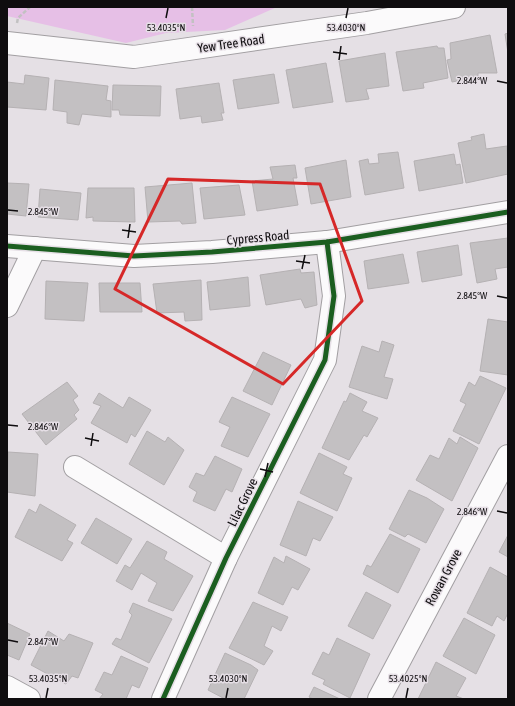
<svg xmlns="http://www.w3.org/2000/svg" width="515" height="706" font-family="'Asap Condensed',sans-serif">
	<style>
		.green { fill: #e6bfe6 }
		.building { fill: #c3c0c2; stroke: #b5b1b3 }
		.lines { fill: none; stroke-linecap: round; stroke-linejoin: round }
		.minor-casing { stroke: #a29fa2; stroke-width: 24 }
		.path { stroke: #c2c1c2; stroke-width: 2.5; stroke-dasharray: 4 2; stroke-linecap: butt }
		.minor { stroke: #fbfafb; stroke-width: 22 }
		.cycleway-casing { stroke: #e6dfe6; stroke-width: 8 }
		.cycleway { stroke: #1b5e20; stroke-width: 5 }
		.marked { fill: none; stroke: #d62828; stroke-width: 3; stroke-linejoin: round }
		.ticks { fill: none; stroke: #0f0d0f; stroke-width: 1.5 }
		.labels { text-anchor: middle; stroke-width: 3; stroke-linejoin: round; paint-order: stroke }
		.street-label { font-size: 13px; fill: #0f0d0f; stroke: #e6dfe6 }
		.ticks-label { font-size: 10px; text-anchor: middle; fill: #0f0d0f; stroke: #e6dfe6; stroke-width: 3; stroke-linejoin: round; paint-order: stroke }
	</style>
	<rect width="100%" height="100%" fill="#e5e0e5"/>
	<polygon class="green" points="7,7 277,7 225,30 166,33 126,43 7,16"/>
	<g class="building">
		<polygon points="508,33 508,53 505,34"/>
		<polygon points="490,35 497,73 478,73 478,77 452,82 447,60 451,59 450,43"/>
		<polygon points="437,46 438,48 444,48 448,78 423,83 424,88 403,91 396,52"/>
		<polygon points="385,53 389,86 366,89 369,99 346,102 339,61"/>
		<polygon points="326,63 333,102 293,108 286,70"/>
		<polygon points="274,74 279,103 238,109 233,80"/>
		<polygon points="25,75 49,78 46,110 7,107 7,82 24,84"/>
		<polygon points="55,80 108,86 106,100 111,101 111,117 82,114 79,125 67,123 67,112 53,110"/>
		<polygon points="219,83 224,113 221,113 223,120 202,123 201,116 180,119 176,89"/>
		<polygon points="113,85 161,86 160,116 120,115 119,110 112,110"/>
		<polygon points="484,134 486,149 507,146 508,174 466,183 458,143 472,140 471,137"/>
		<polygon points="398,152 404,188 365,195 359,161 368,159 369,164 379,163 378,154"/>
		<polygon points="454,154 456,165 460,164 463,183 419,191 414,161"/>
		<polygon points="346,160 351,197 311,204 305,168"/>
		<polygon points="295,165 297,178 293,178 298,205 257,211 252,181 273,179 270,167"/>
		<polygon points="7,183 29,184 26,216 7,214"/>
		<polygon points="192,183 196,223 182,224 180,221 148,222 145,187"/>
		<polygon points="239,185 245,215 204,219 200,188"/>
		<polygon points="88,188 134,188 135,222 93,221 93,217 86,218"/>
		<polygon points="40,189 81,193 78,220 38,217"/>
		<polygon points="508,238 508,267 495,269 497,279 477,283 470,243"/>
		<polygon points="458,245 462,275 422,282 417,252"/>
		<polygon points="403,254 409,283 368,289 364,261"/>
		<polygon points="300,269 301,273 314,272 317,305 305,308 301,299 266,305 260,275"/>
		<polygon points="248,277 250,306 210,310 207,282"/>
		<polygon points="201,280 202,320 185,321 184,312 157,313 153,284"/>
		<polygon points="46,281 88,283 84,321 45,319"/>
		<polygon points="99,283 140,283 142,312 100,312"/>
		<polygon points="488,319 508,322 508,375 480,371"/>
		<polygon points="382,341 394,345 384,377 393,379 387,399 349,387 362,346 379,352"/>
		<polygon points="263,352 291,365 272,405 243,391"/>
		<polygon points="480,376 506,388 479,444 453,431 466,404 460,401 469,382 475,386"/>
		<polygon points="67,382 78,396 73,400 79,410 74,415 77,419 46,445 22,414"/>
		<polygon points="99,393 123,408 129,397 151,410 135,437 131,434 127,443 91,423 101,406 93,403"/>
		<polygon points="350,393 367,402 362,411 378,418 367,437 364,435 349,460 322,448 344,401 346,402"/>
		<polygon points="232,397 270,414 248,457 221,446 230,427 219,422"/>
		<polygon points="147,431 165,442 168,437 184,450 164,485 129,464"/>
		<polygon points="460,437 478,448 452,501 416,480 430,455 439,459 449,438 457,444"/>
		<polygon points="8,452 38,454 35,496 7,492"/>
		<polygon points="319,453 347,467 343,474 352,478 337,511 300,493"/>
		<polygon points="215,456 242,469 232,492 226,489 215,511 193,501 197,492 189,487 196,473 204,476"/>
		<polygon points="409,490 427,498 444,509 426,543 408,534 405,537 389,529"/>
		<polygon points="298,501 333,517 320,541 313,538 306,556 280,545"/>
		<polygon points="40,504 76,525 67,540 73,543 62,561 15,537 29,509 36,513"/>
		<polygon points="96,518 132,539 117,564 81,543"/>
		<polygon points="390,534 420,549 398,593 363,574 367,565 371,567"/>
		<polygon points="508,535 508,557 499,552"/>
		<polygon points="147,541 167,552 164,559 193,576 173,611 148,601 157,583 141,573 132,590 116,581 125,565 130,568"/>
		<polygon points="286,556 310,569 298,590 292,587 283,605 258,593 274,557 284,563"/>
		<polygon points="490,567 508,577 508,613 504,621 497,616 492,626 467,613"/>
		<polygon points="366,592 391,605 373,639 348,626"/>
		<polygon points="253,602 288,617 281,631 272,626 264,646 273,651 264,665 229,648"/>
		<polygon points="133,603 172,619 149,663 112,644 116,638 121,640 132,615 129,612"/>
		<polygon points="464,618 495,635 476,674 443,656"/>
		<polygon points="7,623 30,634 19,660 7,655"/>
		<polygon points="48,631 64,641 69,634 93,643 78,678 72,676 66,684 31,665"/>
		<polygon points="337,638 370,654 350,698 323,684 325,680 312,674 323,652 329,655"/>
		<polygon points="225,653 251,665 258,670 244,699 225,699 208,690"/>
		<polygon points="121,656 148,668 139,688 132,685 126,699 99,699 103,694 95,690 104,672 112,675"/>
		<polygon points="436,662 466,678 456,696 464,699 418,699"/>
		<polygon points="314,687 340,699 313,699 309,697"/>
	</g>
	<g class="lines">
		<defs>
			<g id="minor">
				<polyline points="7,43 134,57 367,23 454,7"/>
				<polyline points="7,246 134,256 212,252 327,242 508,212"/>
				<polyline points="7,306 35,248"/>
				<polyline points="75,467 226,558"/>
				<polyline points="7,687 29,699"/>
				<polyline points="163,699 226,558 325,360 334,296 327,242"/>
				<polyline points="379,699 508,456"/>
			</g>
		</defs>
		<use href="#minor" class="minor-casing"/>
		<g class="path">
			<polyline points="192,7 193,26"/>
			<polyline points="17,23 18,18 30,7"/>
		</g>
		<use href="#minor" class="minor"/>
		<defs>
			<g id="cycleway">
				<polyline points="7,246 134,256 212,252 327,242 508,212"/>
				<polyline points="163,699 226,558 325,360 334,296 327,242"/>
			</g>
		</defs>
		<use href="#cycleway" class="cycleway-casing"/>
		<use href="#cycleway" class="cycleway"/>
	</g>
	<path class="marked" d="M168 179 320 184 362 301 283 384 115 289Z"/>
	<path class="ticks" d="M166 18 168 8M346 18 348 8M333 52 347 54M339 60 341 46M497 81 507 83M8 210 18 211M122 230 136 232M128 238 130 224M296 261 310 263M302 269 305 255M497 296 507 298M8 425 18 426M85 438 99 441M91 446 93 433M260 469 273 472M265 477 268 463M497 511 507 513M8 640 18 642M46 698 48 688M226 698 228 688M406 698 408 688"/>
	<g class="labels">
		<g class="street-label">
			<text transform="translate(231 43) rotate(-8)" y="5">Yew Tree Road</text>
			<text transform="translate(258 237) rotate(-5)" y="5">Cypress Road</text>
			<text transform="translate(242 502) rotate(-64)" y="5">Lilac Grove</text>
			<text transform="translate(443 577) rotate(-62)" y="5">Rowan Grove</text>
		</g>
	</g>
	<g class="ticks-label">
		<text x="166" y="31">53.4035°N</text>
		<text x="346" y="31">53.4030°N</text>
		<text x="472" y="84">2.844°W</text>
		<text x="43" y="215">2.845°W</text>
		<text x="472" y="299">2.845°W</text>
		<text x="43" y="430">2.846°W</text>
		<text x="472" y="515">2.846°W</text>
		<text x="43" y="645">2.847°W</text>
		<text x="48" y="682">53.4035°N</text>
		<text x="228" y="682">53.4030°N</text>
		<text x="408" y="682">53.4025°N</text>
	</g>
	<rect width="515" height="706" fill="none" stroke="#0f0d0f" stroke-width="16"/>
</svg>
